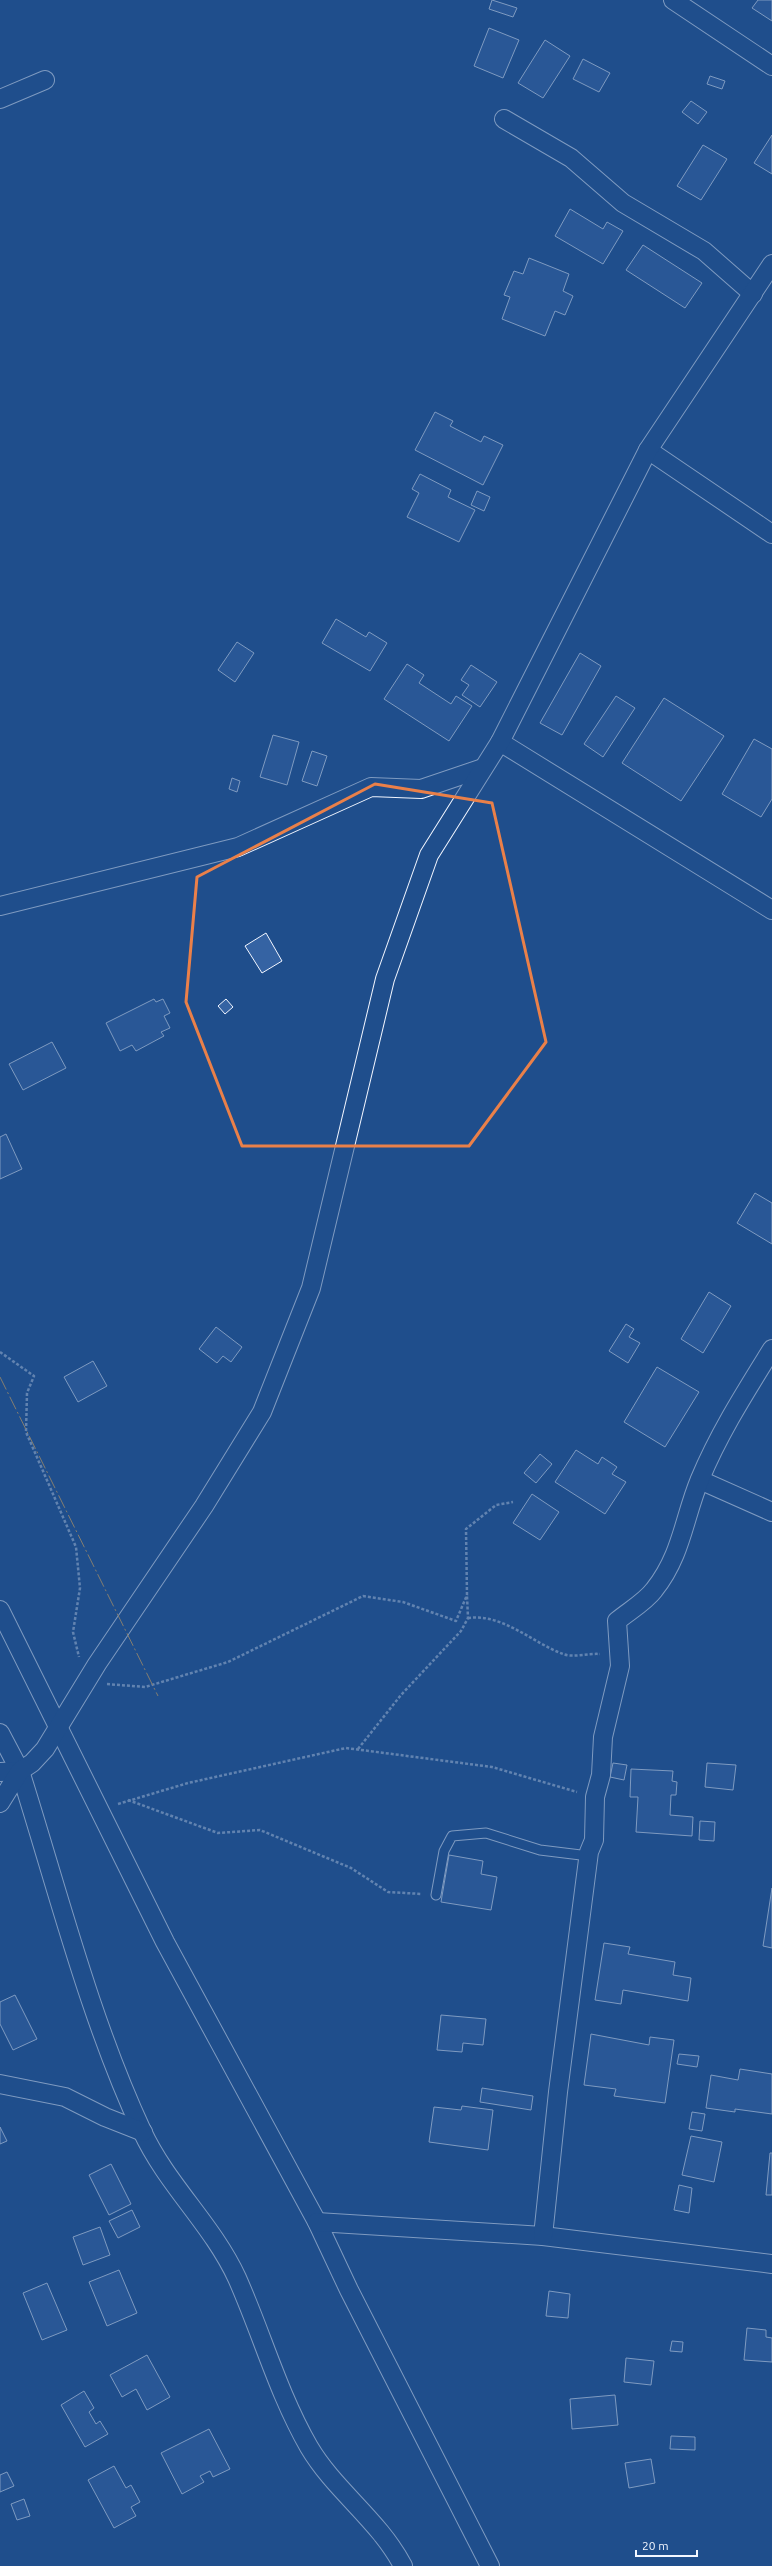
<svg xmlns="http://www.w3.org/2000/svg" width="772" height="2566" font-family="Ubuntu,sans-serif">
	<style>
		.building { fill: #3563a3; stroke: #f2f6ff }
		.lines { fill: none; stroke-linecap: round; stroke-linejoin: round }
		.service-casing { stroke: #f2f6ff; stroke-width: 11 }
		.minor-casing { stroke: #f2f6ff; stroke-width: 20 }
		.path { stroke: #b3c4dc; stroke-width: 2.5; stroke-dasharray: 3 2; stroke-linecap: butt }
		.service { stroke: #1f4e8c; stroke-width: 9 }
		.minor { stroke: #1f4e8c; stroke-width: 18 }
		.power { stroke: #ffb74d; stroke-width: 1; stroke-dasharray: 14 3 2 3; stroke-linecap: butt }
		.marked { fill: none; stroke: #ea8049; stroke-width: 3; stroke-linejoin: round }
	</style>
	<rect width="100%" height="100%" fill="#1f4e8c"/>
	<g class="building">
		<polygon points="492,0 517,8 513,17 489,9"/>
		<polygon points="758,0 772,0 772,21 752,8"/>
		<polygon points="489,28 519,40 503,78 474,66"/>
		<polygon points="545,40 570,56 543,98 518,83"/>
		<polygon points="583,59 610,73 599,92 573,79"/>
		<polygon points="710,76 725,81 722,89 707,84"/>
		<polygon points="691,101 707,112 698,124 682,112"/>
		<polygon points="772,135 772,174 754,163"/>
		<polygon points="703,145 727,159 701,200 677,186"/>
		<polygon points="570,209 603,229 607,222 623,231 603,264 555,236"/>
		<polygon points="643,245 702,283 685,308 626,270"/>
		<polygon points="529,258 569,274 563,291 573,296 565,315 555,311 545,336 502,319 510,297 504,295 514,271 523,274"/>
		<polygon points="435,412 453,421 450,426 481,442 484,436 503,445 483,485 415,450"/>
		<polygon points="420,474 451,490 448,497 475,510 459,542 407,517 419,493 412,489"/>
		<polygon points="477,491 490,497 484,511 471,505"/>
		<polygon points="336,619 366,637 369,632 387,643 370,671 322,643"/>
		<polygon points="237,642 254,653 235,682 218,670"/>
		<polygon points="580,653 601,666 562,735 540,723"/>
		<polygon points="407,664 424,675 419,683 451,704 456,696 472,706 449,741 384,699"/>
		<polygon points="471,665 497,682 480,707 462,695 469,685 461,680"/>
		<polygon points="616,696 635,708 603,757 584,744"/>
		<polygon points="664,698 724,736 681,801 622,763"/>
		<polygon points="273,735 299,742 287,785 260,777"/>
		<polygon points="754,739 772,749 772,799 761,817 722,794"/>
		<polygon points="312,751 327,756 317,786 302,781"/>
		<polygon points="232,778 240,781 237,792 229,789"/>
		<polygon points="266,933 282,961 262,973 245,946"/>
		<polygon points="154,999 156,1002 163,999 170,1013 164,1016 170,1028 161,1032 164,1036 136,1051 132,1045 120,1051 106,1023"/>
		<polygon points="226,999 233,1007 225,1014 218,1006"/>
		<polygon points="52,1042 66,1068 23,1090 9,1064"/>
		<polygon points="6,1134 22,1169 0,1179 0,1137"/>
		<polygon points="755,1193 772,1203 772,1244 737,1223"/>
		<polygon points="709,1292 731,1306 703,1353 681,1339"/>
		<polygon points="626,1324 634,1329 629,1337 640,1343 628,1363 609,1351"/>
		<polygon points="216,1327 242,1347 231,1362 223,1356 217,1363 199,1349"/>
		<polygon points="93,1361 107,1386 78,1402 64,1377"/>
		<polygon points="657,1367 699,1392 665,1447 624,1422"/>
		<polygon points="576,1450 598,1464 602,1457 617,1467 612,1474 626,1482 605,1514 555,1482"/>
		<polygon points="540,1454 552,1464 536,1483 524,1473"/>
		<polygon points="532,1494 559,1512 540,1540 513,1523"/>
		<polygon points="613,1763 627,1765 624,1780 610,1777"/>
		<polygon points="707,1763 736,1765 733,1790 705,1787"/>
		<polygon points="631,1769 673,1771 672,1781 677,1782 676,1795 671,1795 670,1815 693,1817 692,1836 636,1832 638,1797 630,1797"/>
		<polygon points="700,1821 715,1822 714,1841 699,1840"/>
		<polygon points="449,1855 483,1861 481,1874 497,1877 491,1910 441,1902"/>
		<polygon points="772,1888 772,1948 763,1946"/>
		<polygon points="604,1943 630,1947 628,1954 675,1962 673,1975 691,1978 688,2001 623,1990 621,2004 595,2000"/>
		<polygon points="15,1995 37,2039 13,2050 0,2024 0,2002"/>
		<polygon points="441,2015 486,2019 483,2045 463,2043 462,2052 437,2050"/>
		<polygon points="591,2034 649,2045 650,2037 674,2040 665,2103 614,2096 616,2089 584,2085"/>
		<polygon points="679,2054 699,2056 697,2067 677,2064"/>
		<polygon points="740,2069 772,2074 772,2114 735,2109 735,2112 706,2108 711,2075 738,2080"/>
		<polygon points="482,2088 533,2096 531,2110 480,2102"/>
		<polygon points="462,2106 493,2110 488,2150 429,2142 434,2107 461,2110"/>
		<polygon points="692,2112 705,2114 702,2131 689,2129"/>
		<polygon points="0,2127 7,2141 0,2144"/>
		<polygon points="691,2136 722,2142 714,2182 682,2175"/>
		<polygon points="770,2153 772,2153 772,2195 766,2195"/>
		<polygon points="111,2164 131,2204 109,2215 89,2175"/>
		<polygon points="679,2185 692,2188 689,2213 674,2210"/>
		<polygon points="132,2210 140,2227 118,2238 109,2221"/>
		<polygon points="100,2227 110,2255 83,2265 73,2237"/>
		<polygon points="119,2270 137,2313 107,2326 89,2282"/>
		<polygon points="47,2283 67,2330 42,2340 23,2293"/>
		<polygon points="549,2291 570,2294 568,2318 546,2316"/>
		<polygon points="747,2328 766,2330 766,2337 772,2338 772,2362 744,2360"/>
		<polygon points="672,2341 683,2342 682,2352 670,2351"/>
		<polygon points="147,2355 170,2397 147,2410 136,2389 122,2397 110,2375"/>
		<polygon points="626,2358 654,2361 651,2385 624,2382"/>
		<polygon points="84,2391 94,2408 89,2412 96,2424 100,2421 108,2434 85,2447 61,2405"/>
		<polygon points="615,2395 618,2425 572,2429 570,2399"/>
		<polygon points="209,2429 230,2469 213,2477 210,2471 200,2476 204,2482 182,2494 161,2453"/>
		<polygon points="671,2436 695,2437 695,2450 670,2449"/>
		<polygon points="651,2459 655,2483 629,2488 625,2463"/>
		<polygon points="114,2466 126,2488 131,2485 140,2502 131,2507 136,2516 114,2528 88,2480"/>
		<polygon points="7,2472 14,2486 0,2492 0,2475"/>
		<polygon points="24,2499 30,2516 17,2520 11,2504"/>
	</g>
	<g class="lines">
		<defs>
			<polyline id="service" points="436,1895 444,1851 452,1836 486,1833 540,1850 589,1856"/>
			<g id="minor">
				<polyline points="673,0 772,66"/>
				<polyline points="0,99 45,80"/>
				<polyline points="504,119 571,158 623,203 704,251 753,294"/>
				<polyline points="648,450 772,534"/>
				<polyline points="500,742 772,910"/>
				<polyline points="0,906 238,847 371,787 421,789 483,768"/>
				<polyline points="700,1480 772,1512"/>
				<polyline points="0,1610 165,1942 317,2222 349,2290 490,2566"/>
				<path d="M0 1733 20 1771C58 1891 89 2017 142 2131 167 2185 212 2224 237 2278 262 2334 278 2393 309 2447 335 2491 379 2520 403 2566"/>
				<polyline points="0,1772 20,1771"/>
				<polyline points="0,1803 20,1771 32,1763 45,1749 97,1664 204,1506 262,1412 311,1288 385,979 429,855 500,742 648,450 772,264"/>
				<polyline points="0,2084 65,2097 105,2117 143,2132"/>
				<polyline points="317,2222 543,2236 772,2264"/>
				<path d="M543 2236 558 2092 589 1852 594 1840 595 1797 601 1775 603 1737 620 1666 617 1621C629 1611 645 1602 654 1590 682 1555 684 1517 700 1479 719 1433 746 1391 772 1349"/>
			</g>
		</defs>
		<use href="#service" class="service-casing"/>
		<use href="#minor" class="minor-casing"/>
		<g class="path">
			<polyline points="0,1352 34,1376 27,1393 26,1432 76,1547 80,1588 73,1632 79,1657"/>
			<path d="M468 1618C502 1613 533 1643 563 1654 573 1658 589 1653 600 1654"/>
			<polyline points="107,1684 145,1687 228,1662 363,1596 403,1602 456,1621 467,1595 466,1529 496,1505 513,1502"/>
			<polyline points="358,1749 401,1695 461,1631 468,1618 467,1596"/>
			<polyline points="128,1800 218,1833 260,1830 351,1868 388,1892 422,1894"/>
			<polyline points="118,1804 188,1783 346,1748 492,1767 577,1792"/>
		</g>
		<use href="#service" class="service"/>
		<use href="#minor" class="minor"/>
		<polyline class="power" points="0,1377 158,1696"/>
	</g>
	<path d="M0 0H772V2566H0ZM375 784 492 803 546 1042 469 1146H242L186 1002 197 877Z" fill="#1f4e8c" fill-opacity=".55" fill-rule="evenodd"/>
	<path class="marked" d="M375 784 492 803 546 1042 469 1146H242L186 1002 197 877Z"/>
	<path d="M636 2550v6h61v-6" fill="none" stroke="#f2f6ff" stroke-width="2"/>
	<text x="642" y="2550" font-size="12" fill="#f2f6ff" stroke="#1f4e8c" stroke-width="3" paint-order="stroke">20 m</text>
</svg>
